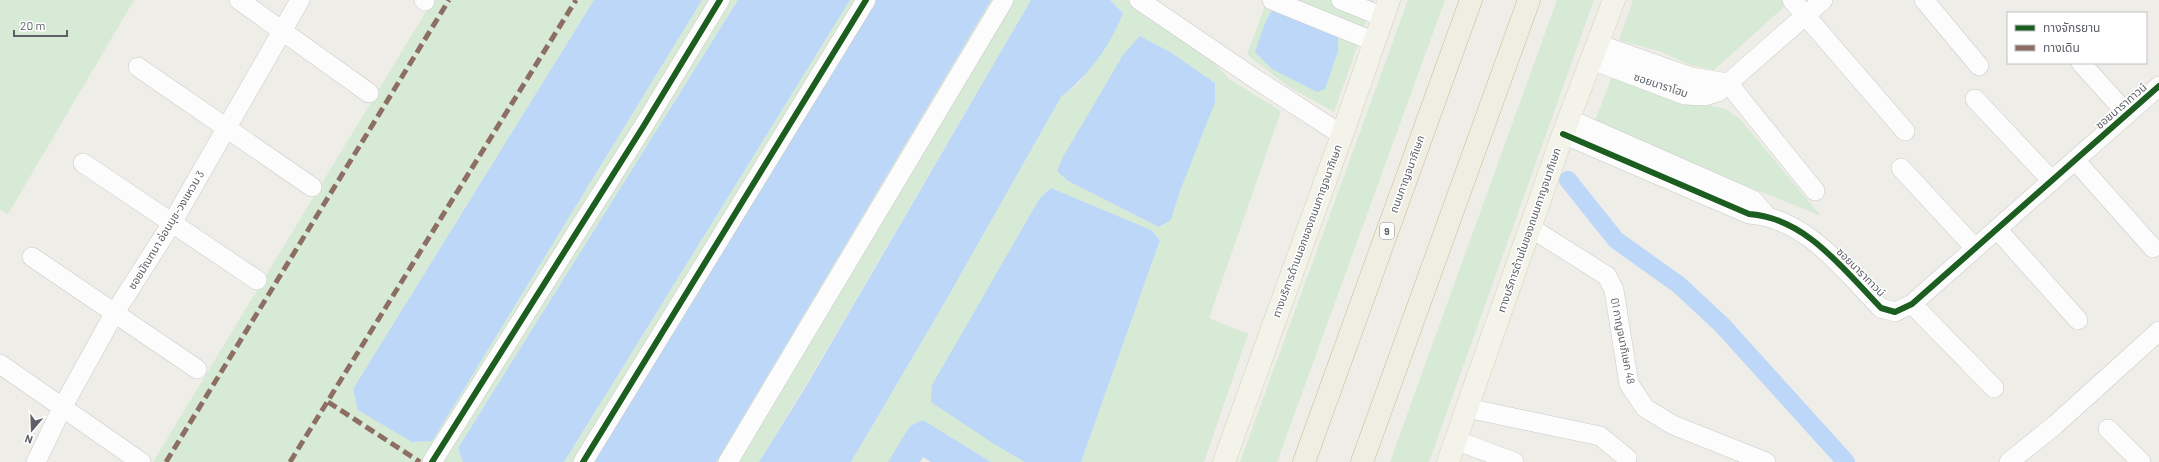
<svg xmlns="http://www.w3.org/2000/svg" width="2159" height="462" font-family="Barlow,'Noto Sans Thai',sans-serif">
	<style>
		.green { fill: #d6ead6; fill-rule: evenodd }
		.water { fill: #bcd7f7 }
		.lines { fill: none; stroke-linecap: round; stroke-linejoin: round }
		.canal { stroke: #bcd7f7; stroke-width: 18 }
		.minor-casing { stroke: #c9cac8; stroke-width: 20 }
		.major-casing { stroke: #d5d0b6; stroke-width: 23 }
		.highway-casing { stroke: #c6bd95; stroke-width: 23 }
		.minor { stroke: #fcfcfc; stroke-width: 19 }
		.major { stroke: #f3f3e9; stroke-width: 22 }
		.highway { stroke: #f0eee2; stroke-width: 22 }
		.quiet { stroke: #8d6e63; stroke-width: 5; stroke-dasharray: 10 5; stroke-linecap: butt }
		.cycleway-casing { stroke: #fff; stroke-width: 8 }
		.cycleway { stroke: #1b5e20; stroke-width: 6 }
		.labels { text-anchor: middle; stroke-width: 3; stroke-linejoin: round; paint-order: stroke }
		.shield { fill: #fff; stroke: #8e9094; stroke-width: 1 }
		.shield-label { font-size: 10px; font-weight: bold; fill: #5d6066 }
		.street-label { font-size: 11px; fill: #5d6066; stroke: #fff }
	</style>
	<rect width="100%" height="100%" fill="#eeede8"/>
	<g class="green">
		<polygon points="0,0 134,0 8,214 0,209"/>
		<polygon points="433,0 594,0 353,389 412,442 432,441 702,0 738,0 458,448 463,462 153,462"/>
		<polygon points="850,0 875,0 593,462 564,462"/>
		<polygon points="991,0 1031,0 804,388 759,462 716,462"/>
		<path d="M1110 0H1126L1209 57 1229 79 1281 111 1209 318 1248 334 1204 462H1081L1160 240 1151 230 1051 188 994 444 1025 462H991L923 420 910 426 888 462H851L945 302 1061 97 1081 81 1123 13ZM1140 36 1172 53 1215 83 1171 220 1160 227 1068 181 1057 171Z"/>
		<polygon points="1267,0 1374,0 1334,112 1289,87 1247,55"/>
		<polygon points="1408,0 1445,0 1277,462 1240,462"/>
		<polygon points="1557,0 1594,0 1429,462 1390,462"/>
		<polygon points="1633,0 1782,0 1784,7 1714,70 1690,65 1662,52 1619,40"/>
		<polygon points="1612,76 1667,96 1726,109 1741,120 1821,216 1594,124"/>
	</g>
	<g class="water">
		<polygon points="594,0 702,0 432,441 412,442 358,410 353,389"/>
		<polygon points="738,0 850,0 564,462 463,462 458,448"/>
		<polygon points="875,0 991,0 716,462 593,462"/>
		<path d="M1031 0H1110L1123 13C1110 46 1090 74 1061 97L945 302 851 462H759L805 388Z"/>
		<polygon points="1273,8 1338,35 1338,51 1325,89 1317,92 1272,69 1255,52 1265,23"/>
		<polygon points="1140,36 1172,53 1215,83 1215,102 1180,191 1171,220 1159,227 1068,181 1057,171 1063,157 1123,55"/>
		<polygon points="1051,188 1151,230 1160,240 1081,462 1025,462 994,444 931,402 932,385 1040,198"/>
		<polygon points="923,420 991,462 931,462 923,457 920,462 888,462 910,426"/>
	</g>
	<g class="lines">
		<polyline class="canal" points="1568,180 1616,240 1679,285 1722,325 1846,462"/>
		<defs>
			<g id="minor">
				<polyline points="239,0 369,93"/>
				<polyline points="424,0 425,1"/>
				<polyline points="1139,0 1254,78 1342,135"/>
				<polyline points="1272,0 1375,42"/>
				<polyline points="1341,0 1383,17"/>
				<polyline points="1792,0 1905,131"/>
				<polyline points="1924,0 1979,66"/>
				<polyline points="1598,44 1691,77 1728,83"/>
				<polyline points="1592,60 1685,95 1705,96 1718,92 1823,0"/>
				<polyline points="2081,63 2127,114"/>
				<polyline points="138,67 312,187"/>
				<polyline points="1728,83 1815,191"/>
				<polyline points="1975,99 2052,181"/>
				<polyline points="1569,119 1753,200 1766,215"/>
				<path d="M1563 134 1749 214C1806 218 1843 269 1881 308L1895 312 1912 304 2159 86"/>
				<polyline points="2075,160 2153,248"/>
				<polyline points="83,163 257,280"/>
				<polyline points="1901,168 1975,248"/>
				<polyline points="1531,228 1607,276 1614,290 1629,384 1645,408 1673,425 1766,462"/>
				<polyline points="1997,229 2078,320"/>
				<polyline points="32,257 197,369"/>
				<polyline points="1912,304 1994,388"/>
				<polyline points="0,364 141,462"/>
				<polyline points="1467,408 1600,436 1627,458"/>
				<polyline points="2108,429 2141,462"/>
				<polyline points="1455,440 1514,462"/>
				<polyline points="36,462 62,408 114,314 172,223 300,0"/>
				<polyline points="432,462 643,127 720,0"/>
				<polyline points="583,462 866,0"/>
				<polyline points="728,462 1004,0"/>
				<polyline points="2009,462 2055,425 2159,331"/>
			</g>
			<g id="major">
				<polyline points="1224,462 1342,135 1389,0"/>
				<polyline points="1448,462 1563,134 1614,0"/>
			</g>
			<g id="highway">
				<polyline points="1304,462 1471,0"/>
				<polyline points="1362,462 1529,0"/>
			</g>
		</defs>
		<use href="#minor" class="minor-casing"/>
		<use href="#major" class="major-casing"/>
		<use href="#highway" class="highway-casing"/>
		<use href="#minor" class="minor"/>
		<use href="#major" class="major"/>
		<use href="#highway" class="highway"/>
		<g class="quiet">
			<polyline points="328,402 420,462"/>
			<polyline points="166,462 449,0"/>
			<polyline points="290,462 576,0"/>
		</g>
		<defs>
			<g id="cycleway">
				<path d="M1563 134 1749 214C1806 218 1843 269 1881 308L1895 312 1912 304 2159 86"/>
				<polyline points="432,462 643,127 720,0"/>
				<polyline points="583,462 866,0"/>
			</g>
		</defs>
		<use href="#cycleway" class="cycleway-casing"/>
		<use href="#cycleway" class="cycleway"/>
	</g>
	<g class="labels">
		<rect class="shield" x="1380" y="223" width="14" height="16" rx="3"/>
		<g class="shield-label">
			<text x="1387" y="235">9</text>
		</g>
		<g class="street-label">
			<text transform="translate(1661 85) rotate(18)" y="4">ซอยนาราโฮม</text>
			<text transform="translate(2121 106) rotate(-41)" y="4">ซอยนาราทาวน์</text>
			<text transform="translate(1407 174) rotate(-70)" y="4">ถนนกาญจนาภิเษก</text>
			<text transform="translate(166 230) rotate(-59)" y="4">ซอยมัณฑนา อ่อนนุช-วงแหวน 3</text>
			<text transform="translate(1529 230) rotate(-71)" y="4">ทางบริการด้านในของถนนกาญจนาภิเษก</text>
			<text transform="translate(1307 231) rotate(-70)" y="4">ทางบริการด้านนอกของถนนกาญจนาภิเษก</text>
			<text transform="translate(1861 272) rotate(45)" y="4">ซอยนาราทาวน์</text>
			<text transform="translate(1623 341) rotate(79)" y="4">01 กาญจนาภิเษก 48</text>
		</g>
	</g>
	<rect x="2007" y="12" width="140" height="52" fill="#ffffff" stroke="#bebfc2"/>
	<rect x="2015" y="25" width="20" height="6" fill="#1b5e20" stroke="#bebfc2"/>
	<text x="2043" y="32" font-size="12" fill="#5d6066">ทางจักรยาน</text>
	<rect x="2015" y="45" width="20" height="6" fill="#8d6e63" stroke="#bebfc2"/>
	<text x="2043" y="52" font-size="12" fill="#5d6066">ทางเดิน</text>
	<g transform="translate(32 430) rotate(199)" stroke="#ffffff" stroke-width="3" paint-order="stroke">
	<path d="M0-3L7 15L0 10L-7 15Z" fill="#5d6066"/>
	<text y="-6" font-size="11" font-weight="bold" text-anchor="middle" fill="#5d6066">N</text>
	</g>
	<path d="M14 30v6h53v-6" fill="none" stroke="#5d6066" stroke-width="2"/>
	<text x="20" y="30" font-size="12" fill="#5d6066" stroke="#ffffff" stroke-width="3" paint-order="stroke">20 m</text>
</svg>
